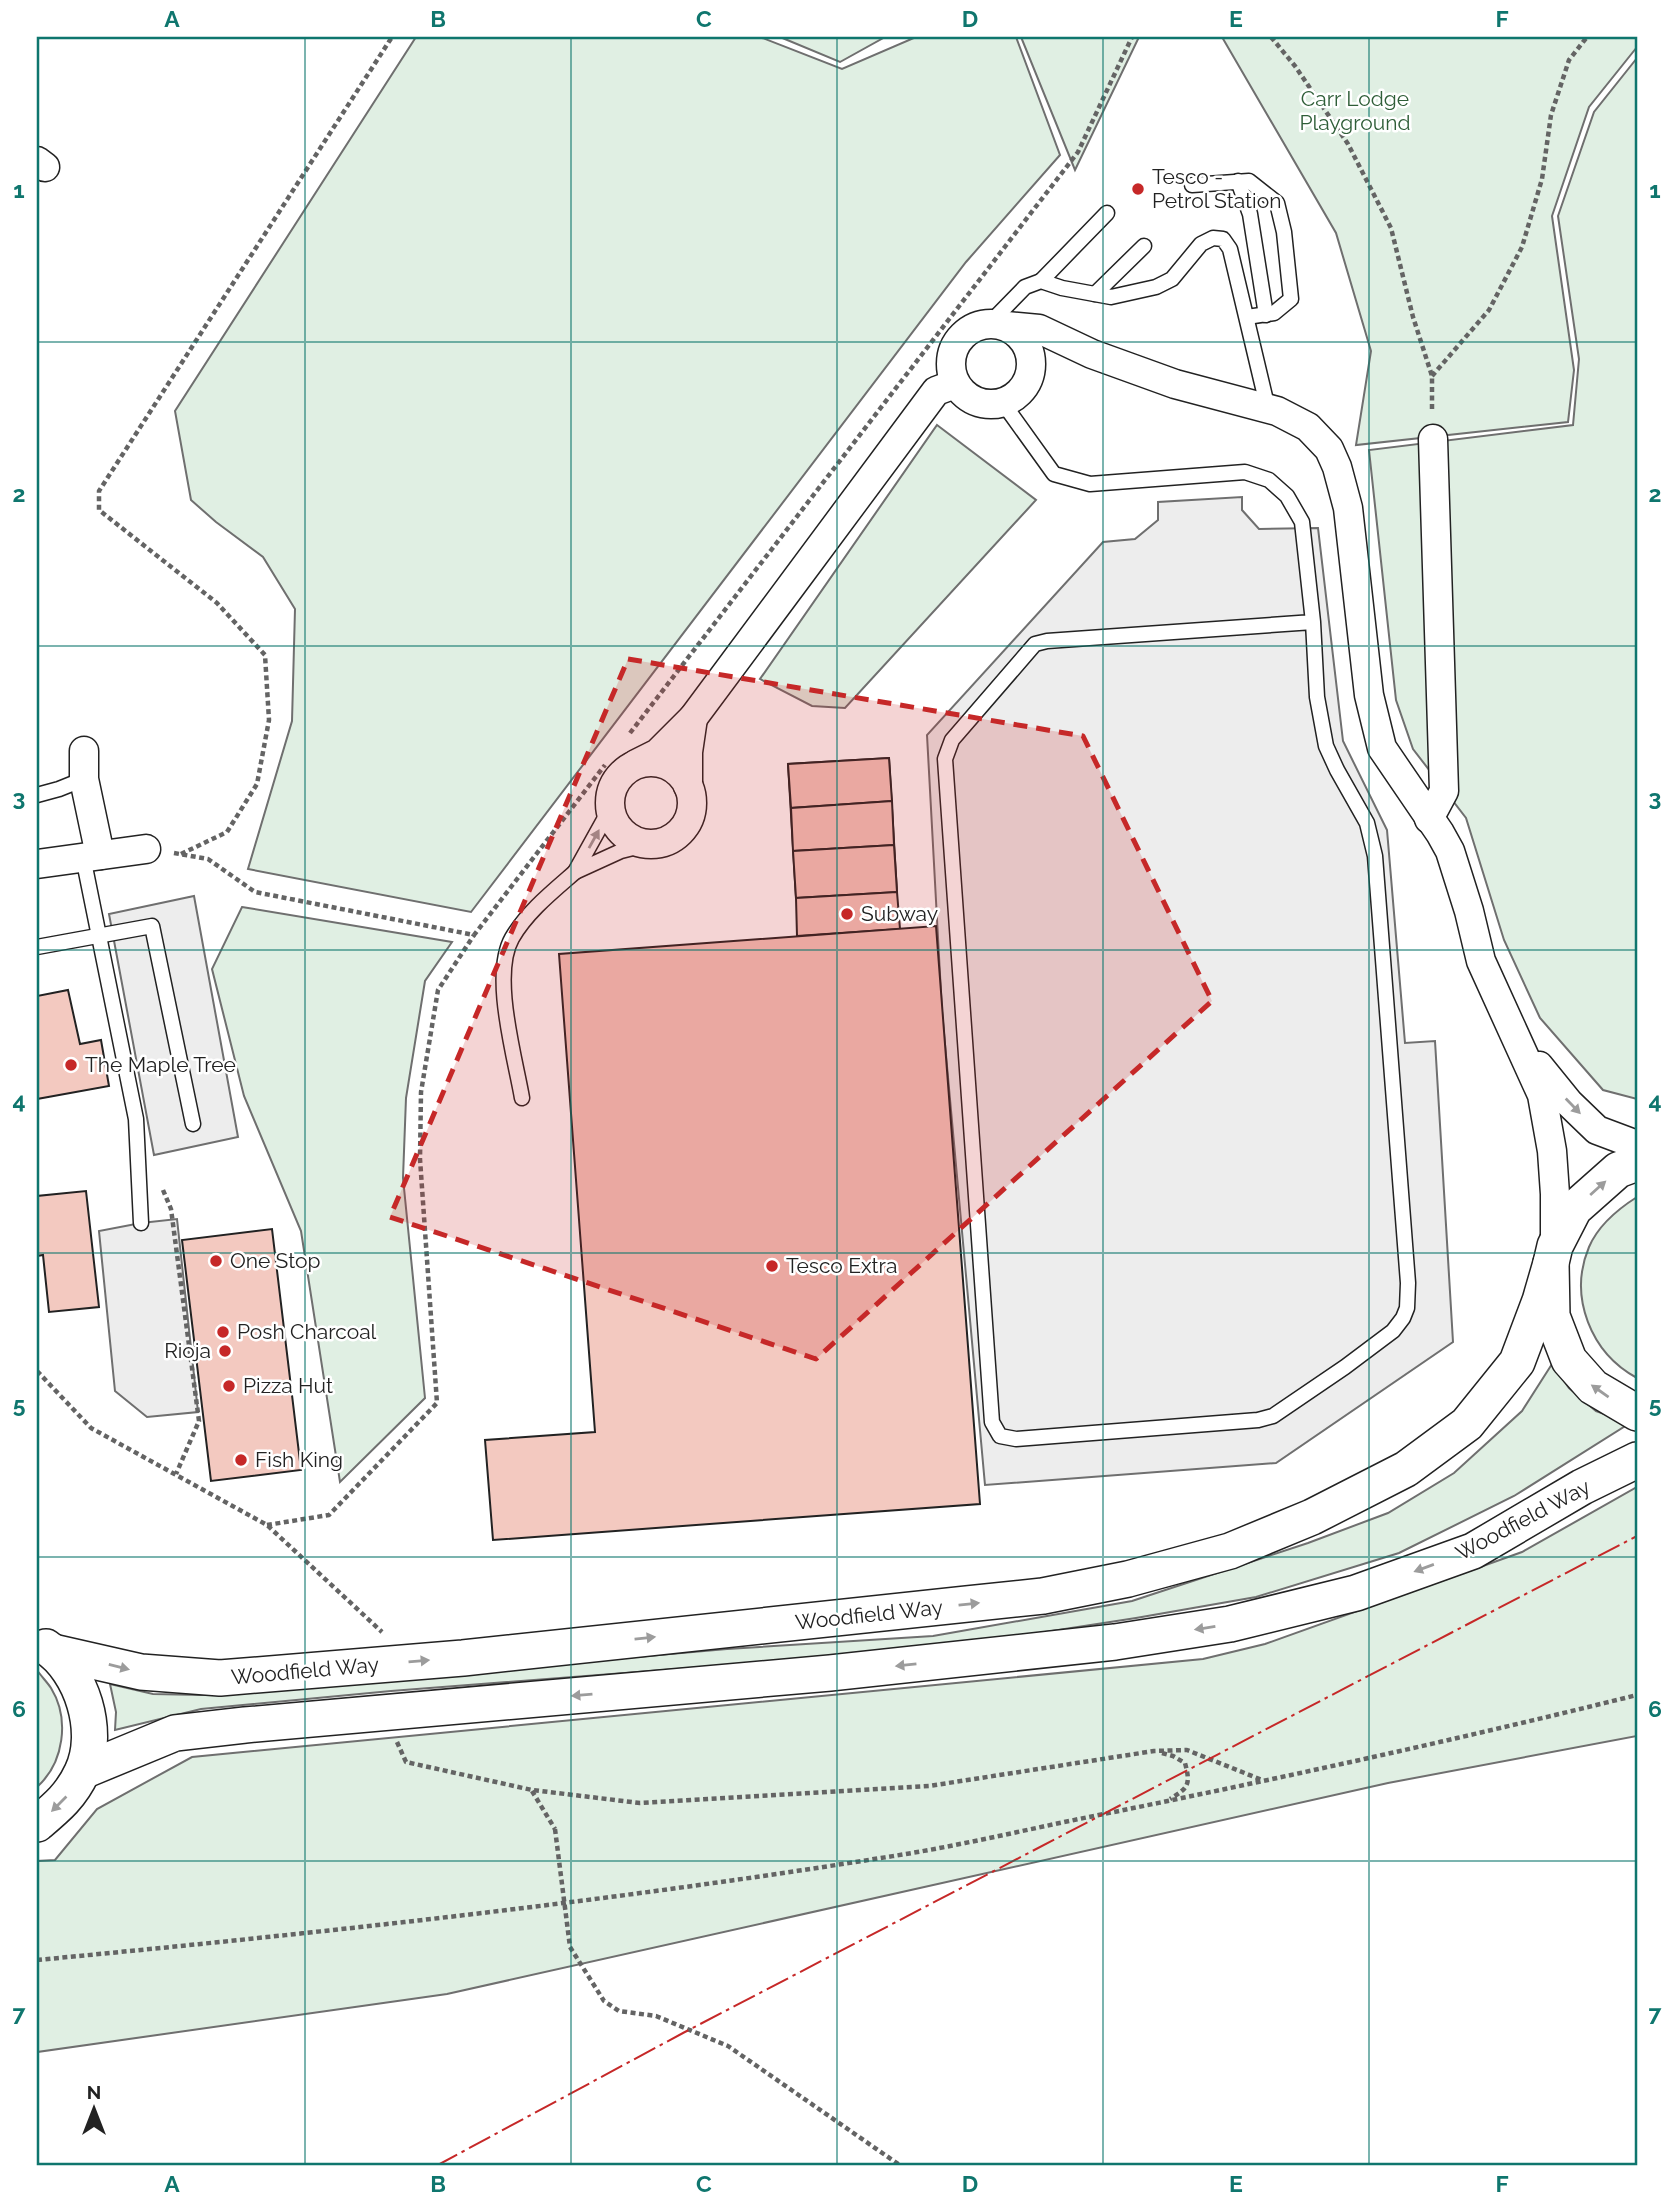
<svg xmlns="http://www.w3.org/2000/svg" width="1674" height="2203" font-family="Raleway,sans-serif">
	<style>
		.green { fill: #e0efe3; stroke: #6f6f6f; stroke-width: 2 }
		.parking { fill: #ededed; stroke: #6f6f6f; stroke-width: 2 }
		.building { fill: #f3c9c0; stroke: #222; stroke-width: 2 }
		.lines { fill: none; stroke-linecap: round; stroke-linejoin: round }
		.service-casing { stroke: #222; stroke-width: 17 }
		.minor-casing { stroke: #222; stroke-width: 31 }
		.tertiary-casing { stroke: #222; stroke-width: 38 }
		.path { stroke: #646464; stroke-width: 4.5; stroke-dasharray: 5 3.5; stroke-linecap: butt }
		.service { stroke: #fff; stroke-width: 14 }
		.minor { stroke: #fff; stroke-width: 28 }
		.tertiary { stroke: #fff; stroke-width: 35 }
		.path-bridge { stroke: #646464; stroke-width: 4.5; stroke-dasharray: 5 3.5; stroke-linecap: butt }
		.power { stroke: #c62828; stroke-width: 2; stroke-dasharray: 24 5 3.5 5; stroke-linecap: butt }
		.oneway { fill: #9c9c9c }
		.marked { fill: #c62828; fill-opacity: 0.2; stroke: #c62828; stroke-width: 5; stroke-dasharray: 14 9; stroke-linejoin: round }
		.grid { fill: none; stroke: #0f766e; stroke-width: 2; stroke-opacity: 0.55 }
		.poi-dot { fill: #c62828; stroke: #fff; stroke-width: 2.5 }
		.labels { text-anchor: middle; stroke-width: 5; stroke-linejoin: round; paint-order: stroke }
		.park-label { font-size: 21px; fill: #2f5e38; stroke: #fff }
		.poi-label { font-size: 21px; fill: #222; stroke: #fff; text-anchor: start }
		.street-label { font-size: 21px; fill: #222; stroke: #fff }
		.neatline { fill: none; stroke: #0f766e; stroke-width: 2.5 }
		.grid-label { font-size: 23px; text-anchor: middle; font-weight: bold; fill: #0f766e }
	</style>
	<rect width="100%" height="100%" fill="#fff"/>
	<g class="green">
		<polygon points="416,37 760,37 842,69 916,37 1016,37 1060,155 966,262 471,912 248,869 292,721 295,609 263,557 216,522 191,500 175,411"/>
		<polygon points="780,37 885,37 840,62"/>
		<polygon points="1021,37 1139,37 1075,170"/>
		<polygon points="1222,37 1637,37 1637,47 1589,107 1552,216 1574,370 1568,422 1356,445 1371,351 1336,233"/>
		<polygon points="1637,58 1637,1099 1603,1090 1540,1018 1504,940 1466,818 1413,749 1396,700 1369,450 1573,425 1579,359 1558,216 1594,112"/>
		<polygon points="937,425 1036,500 845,708 812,706 760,679"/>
		<polygon points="242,907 452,942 425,981 406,1098 403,1178 425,1398 340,1482 301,1231 244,1096 212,969"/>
		<path d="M1637 1197V1378C1591 1353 1568 1297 1589 1247 1598 1226 1618 1209 1637 1197Z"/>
		<polygon points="1552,1364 1569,1388 1596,1411 1630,1423 1514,1496 1399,1553 1256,1597 1136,1618 934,1649 391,1691 201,1709 115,1730 116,1712 110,1684 153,1694 201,1695 727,1649 933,1636 1132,1601 1308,1543 1388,1513 1454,1473 1522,1411"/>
		<polygon points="1637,1487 1637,1736 1388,1783 447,1994 37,2052 37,1861 55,1860 97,1809 192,1757 1203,1659 1265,1644 1522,1552"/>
		<path d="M37 1670C41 1676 47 1682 51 1688 70 1719 64 1763 37 1787Z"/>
	</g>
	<g class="parking">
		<polygon points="1242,497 1242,510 1259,529 1318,528 1343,741 1387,830 1405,1043 1435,1041 1453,1342 1276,1463 985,1485 942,1011 927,735 1103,542 1135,539 1158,520 1158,502"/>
		<polygon points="194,896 238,1137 154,1155 109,914"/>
		<polygon points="177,1219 198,1412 147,1417 115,1391 99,1231 141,1223"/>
	</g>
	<g class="building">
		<polygon points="889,758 897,892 796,898 788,764"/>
		<polygon points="889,758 892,801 791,808 788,764"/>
		<polygon points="892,801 894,845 793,851 791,808"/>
		<polygon points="894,845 897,892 796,898 793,851"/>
		<polygon points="897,892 900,929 797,936 796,898"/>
		<polygon points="936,926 980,1504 493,1540 485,1440 595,1432 559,954"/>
		<polygon points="68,990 80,1044 101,1040 109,1086 37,1099 37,996"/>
		<polygon points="86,1191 99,1307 49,1312 43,1255 37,1256 37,1196"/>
		<polygon points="272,1229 301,1470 211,1481 182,1240"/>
	</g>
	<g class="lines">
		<defs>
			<g id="service">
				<polyline points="1238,181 1250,214 1266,315"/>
				<polyline points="1192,185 1249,181 1277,203 1284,232 1291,299 1274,313 1247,317"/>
				<polyline points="1041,281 1107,213"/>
				<polyline points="1095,294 1144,246"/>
				<polyline points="989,324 1025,287 1041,281 1062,288 1111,297 1156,287 1172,279 1201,244 1213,238 1223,239 1230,249 1268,409"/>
				<polyline points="1003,403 1054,474 1090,484 1245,472 1269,480 1287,496 1302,522 1313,622 1317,697 1326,746 1337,770 1367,823 1375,856 1408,1283 1407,1308 1403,1318 1393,1331 1345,1367 1273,1416 1258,1420 1016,1439 1000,1436 992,1422 945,759 952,740 1035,644 1047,641 1313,622"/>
				<polyline points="37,795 59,789 84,779"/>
				<polyline points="610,809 575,872 621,851 649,844"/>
				<polyline points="83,857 136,1119 141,1223"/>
				<polyline points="37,947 152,926 193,1124"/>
				<path d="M522 1098C515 1057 491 975 512 938 527 912 552 892 575 872"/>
			</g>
			<g id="minor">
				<polyline points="37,161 45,167"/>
				<circle cx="991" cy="364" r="40"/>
				<polyline points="1006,326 1039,329 1092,354 1175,384 1277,411 1308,427 1329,449 1337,467 1348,508 1369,695 1382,748 1440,833 1450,851 1469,911 1481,961 1542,1095 1552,1151 1555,1194 1555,1243"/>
				<polyline points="693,718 936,391 955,384"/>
				<polyline points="84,751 84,779 100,855"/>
				<circle cx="651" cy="803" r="41"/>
				<polyline points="636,764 658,753 693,718 688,752 688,786"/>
				<polyline points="1429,819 1444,791 1433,439"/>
				<polyline points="37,864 146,849"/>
				<polyline points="1539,1066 1569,1103 1597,1130 1637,1145"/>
			</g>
			<g id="tertiary">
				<polyline points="1637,1163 1618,1170 1574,1209 1555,1246 1551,1263 1552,1316 1569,1360 1593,1387 1637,1413"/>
				<polyline points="53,1652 141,1672 220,1678 463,1658 967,1604 1043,1596 1128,1579 1230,1551 1312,1517 1406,1469 1467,1424 1517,1362 1540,1301 1551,1263"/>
				<polyline points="83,1771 175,1733 245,1725 830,1673 1115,1642 1230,1624 1356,1593 1473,1551 1582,1487 1637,1460"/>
				<path d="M37 1824C56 1808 71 1796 82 1772 101 1732 82 1671 46 1647"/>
			</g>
		</defs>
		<use href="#service" class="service-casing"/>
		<use href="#minor" class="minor-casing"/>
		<use href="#tertiary" class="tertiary-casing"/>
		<g class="path">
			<polyline points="1271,37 1295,66 1348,144 1391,228 1413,317 1432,376 1432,412"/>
			<polyline points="1432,376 1489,310 1522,247 1542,179 1551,115 1569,60 1587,37"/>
			<polyline points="630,733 1078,152 1132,37"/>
			<polyline points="174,853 208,859 255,892 474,935 605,765"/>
			<polyline points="181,854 227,832 257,784 269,720 265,655 217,603 99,510 99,491 392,37"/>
			<polyline points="163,1190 171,1209 199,1421 176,1474"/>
			<polyline points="37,1371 91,1428 267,1525 382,1632"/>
			<polyline points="267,1525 329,1515 437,1403 420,1159 421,1092 438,990 474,935"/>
			<polyline points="397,1742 406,1762 532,1790 640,1803 929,1786 1154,1751 1187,1750 1262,1780"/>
			<path d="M1162 1753 1173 1756 1185 1763C1191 1785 1188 1788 1170 1799"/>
			<polyline points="532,1791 555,1829"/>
			<polyline points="570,1947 604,2001 619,2011 656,2016 728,2046 901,2166"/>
			<path d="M37 1960C321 1933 606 1902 887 1857 960 1846 1032 1828 1104 1814 1282 1778 1460 1739 1637 1695"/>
		</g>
		<use href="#service" class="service"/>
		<use href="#minor" class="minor"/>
		<use href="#tertiary" class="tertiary"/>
		<polyline class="path-bridge" points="555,1829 570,1947"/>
		<polyline class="power" points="436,2166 683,2033 1637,1536"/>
	</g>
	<defs><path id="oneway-solid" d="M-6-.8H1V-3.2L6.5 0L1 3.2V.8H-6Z" transform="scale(1.75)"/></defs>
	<g class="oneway">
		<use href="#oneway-solid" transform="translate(594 839) rotate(-61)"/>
		<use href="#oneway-solid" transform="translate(1573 1106) rotate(46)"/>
		<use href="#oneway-solid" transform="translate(1598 1188) rotate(-42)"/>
		<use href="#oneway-solid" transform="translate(1600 1391) rotate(-145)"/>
		<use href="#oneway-solid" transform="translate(1424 1568) rotate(160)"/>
		<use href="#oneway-solid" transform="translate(969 1604) rotate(-6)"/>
		<use href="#oneway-solid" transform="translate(1205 1628) rotate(171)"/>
		<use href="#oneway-solid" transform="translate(645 1638) rotate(-6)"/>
		<use href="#oneway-solid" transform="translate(419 1661) rotate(-5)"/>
		<use href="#oneway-solid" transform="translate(906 1665) rotate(174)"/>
		<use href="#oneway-solid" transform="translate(119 1667) rotate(14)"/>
		<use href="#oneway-solid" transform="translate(582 1695) rotate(175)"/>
		<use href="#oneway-solid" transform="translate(59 1804) rotate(135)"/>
	</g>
	<path class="marked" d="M628 659 1083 736 1212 1001 816 1359 390 1217Z"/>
	<path class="grid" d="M305 37V2166M571 37V2166M837 37V2166M1103 37V2166M1369 37V2166M37 342H1637M37 646H1637M37 950H1637M37 1253H1637M37 1557H1637M37 1861H1637"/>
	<g class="poi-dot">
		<circle cx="1138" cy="189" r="7"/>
		<circle cx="847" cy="914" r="7"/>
		<circle cx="71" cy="1065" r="7"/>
		<circle cx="216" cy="1261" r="7"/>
		<circle cx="772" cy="1266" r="7"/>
		<circle cx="223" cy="1332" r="7"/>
		<circle cx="225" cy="1351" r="7"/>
		<circle cx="229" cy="1386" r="7"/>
		<circle cx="241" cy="1460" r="7"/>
	</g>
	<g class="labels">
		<g class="park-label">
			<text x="1355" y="106">Carr Lodge<tspan x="1355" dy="24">Playground</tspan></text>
		</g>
		<g class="poi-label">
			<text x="1152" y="184">Tesco -<tspan x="1152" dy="24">Petrol Station</tspan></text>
			<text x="861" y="921">Subway</text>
			<text x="85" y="1072">The Maple Tree</text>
			<text x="230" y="1268">One Stop</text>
			<text x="786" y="1273">Tesco Extra</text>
			<text x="237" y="1339">Posh Charcoal</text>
			<text x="211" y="1358" text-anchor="end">Rioja</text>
			<text x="243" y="1393">Pizza Hut</text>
			<text x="255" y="1467">Fish King</text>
		</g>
		<g class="street-label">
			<text transform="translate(1523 1520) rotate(-28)" y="7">Woodfield Way</text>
			<text transform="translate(869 1615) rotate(-6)" y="7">Woodfield Way</text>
			<text transform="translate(305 1671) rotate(-5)" y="7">Woodfield Way</text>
		</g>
	</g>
	<rect width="1674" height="2203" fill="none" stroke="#ffffff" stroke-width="77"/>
	<g transform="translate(94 2109)" stroke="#ffffff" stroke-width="5" paint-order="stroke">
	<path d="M0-5L12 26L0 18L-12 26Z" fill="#222222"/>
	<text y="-10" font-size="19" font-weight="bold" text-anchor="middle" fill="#222222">N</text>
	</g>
	<rect x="38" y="38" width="1598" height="2126" class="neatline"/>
	<g class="grid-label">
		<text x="172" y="27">A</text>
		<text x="438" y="27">B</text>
		<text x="704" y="27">C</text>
		<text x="970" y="27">D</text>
		<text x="1236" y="27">E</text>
		<text x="1502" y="27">F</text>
		<text x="19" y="198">1</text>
		<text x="1655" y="198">1</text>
		<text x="19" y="502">2</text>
		<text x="1655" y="502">2</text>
		<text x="19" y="806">3</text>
		<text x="1655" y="806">3</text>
		<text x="19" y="1109">4</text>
		<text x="1655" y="1109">4</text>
		<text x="19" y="1413">5</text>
		<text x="1655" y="1413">5</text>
		<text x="19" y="1717">6</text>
		<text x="1655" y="1717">6</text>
		<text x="19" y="2021">7</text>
		<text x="1655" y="2021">7</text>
		<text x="172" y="2192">A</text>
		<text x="438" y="2192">B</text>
		<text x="704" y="2192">C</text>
		<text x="970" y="2192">D</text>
		<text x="1236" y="2192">E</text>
		<text x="1502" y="2192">F</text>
	</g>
</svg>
